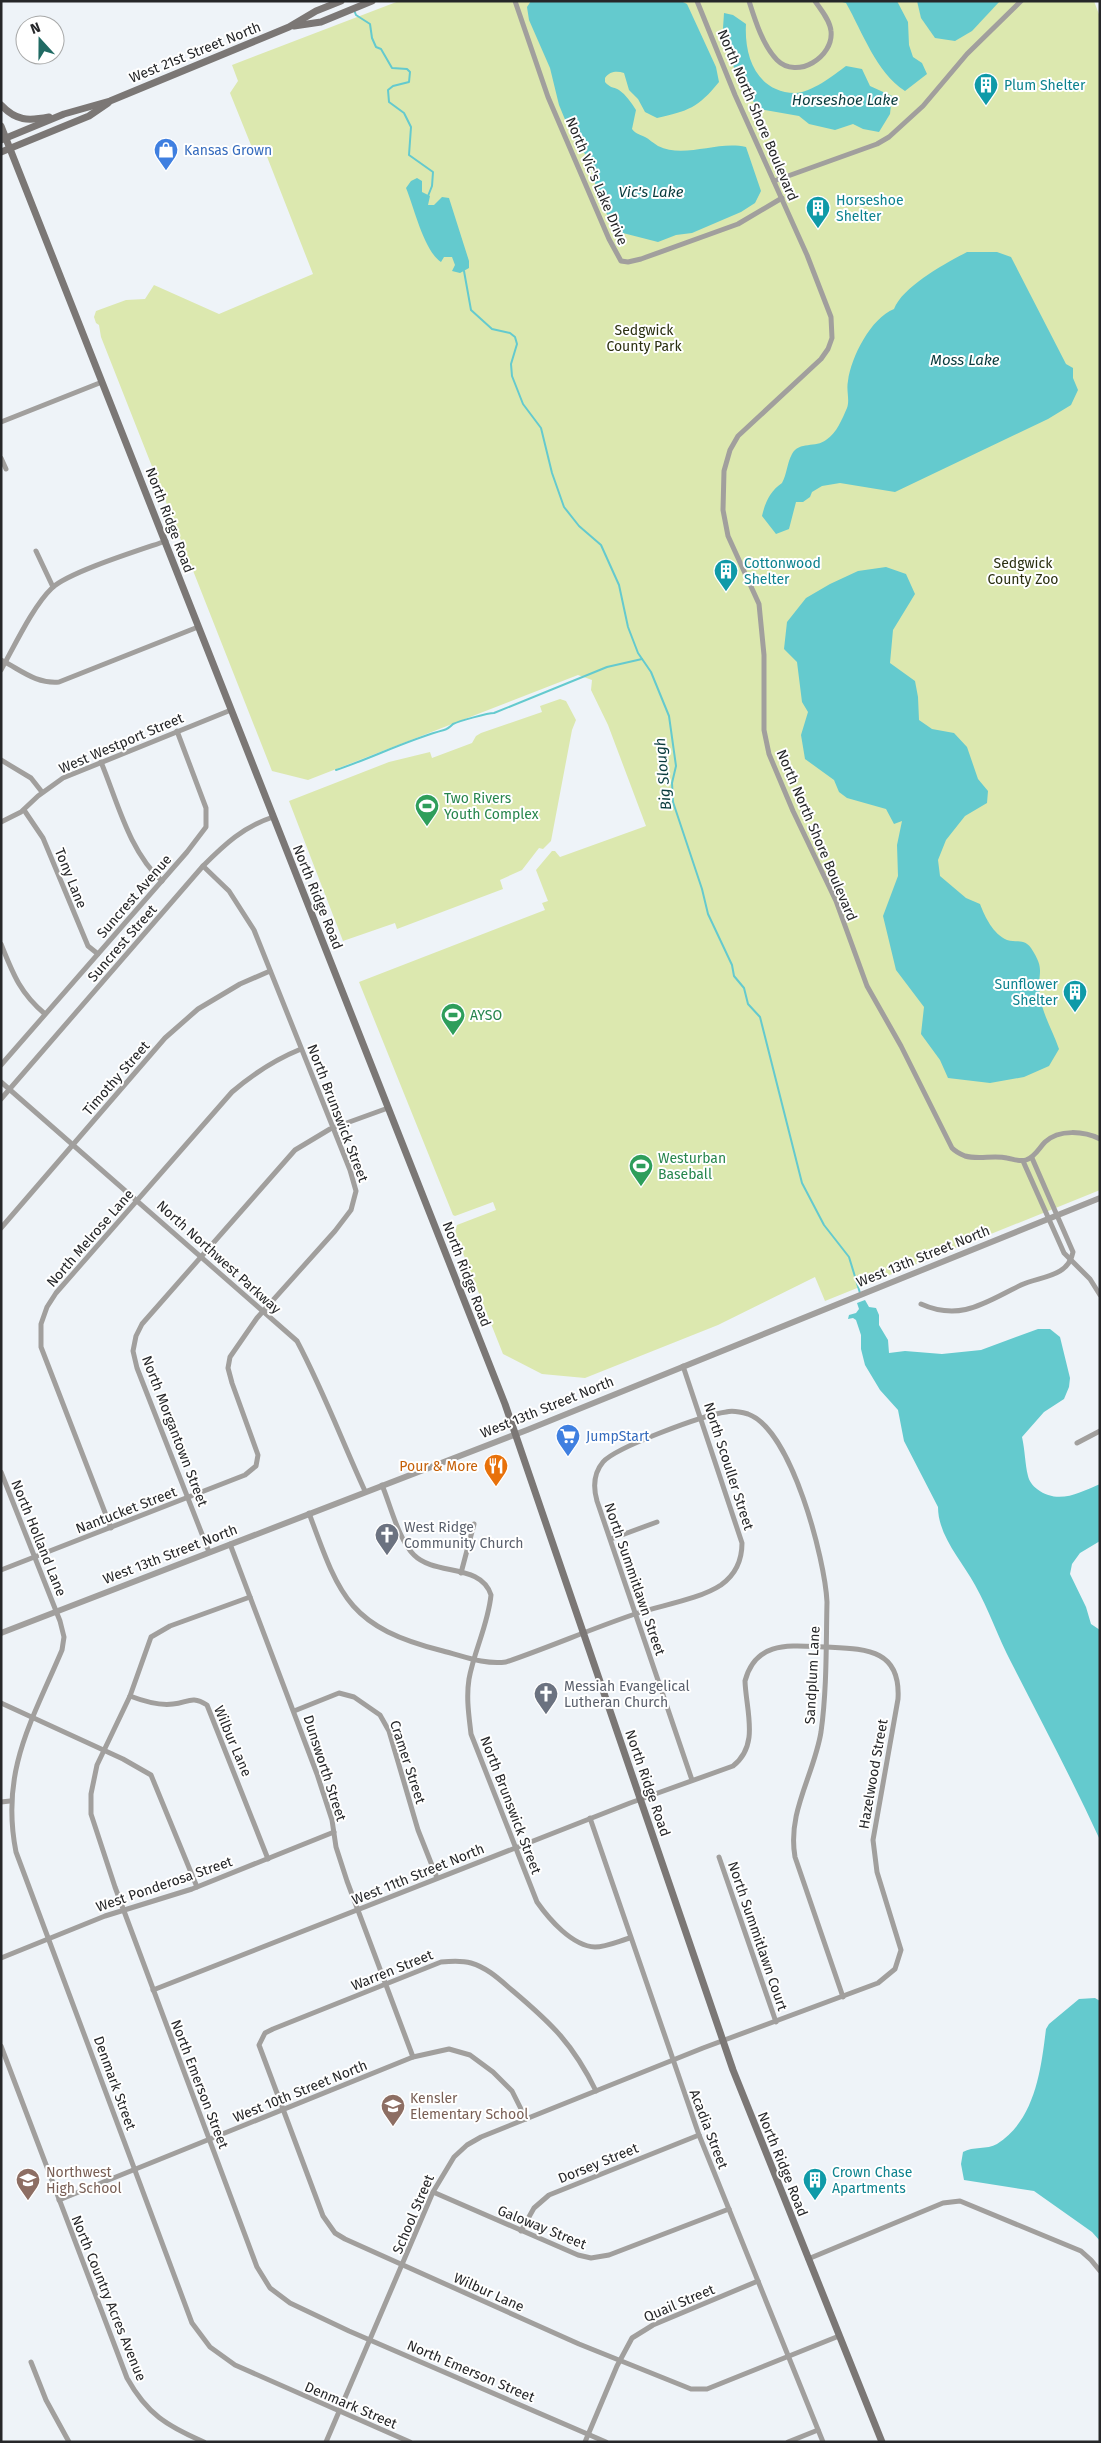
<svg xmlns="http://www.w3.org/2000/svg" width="1101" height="2443" font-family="'Fira Sans',sans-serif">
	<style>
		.green { fill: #dce8af }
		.water { fill: #64cace }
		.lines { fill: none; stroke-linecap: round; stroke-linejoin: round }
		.stream { stroke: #64cace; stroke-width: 2 }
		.minor { stroke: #a19f9d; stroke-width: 5 }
		.tertiary { stroke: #a19f9d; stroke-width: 6 }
		.secondary { stroke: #7b7775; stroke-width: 7 }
		.labels { text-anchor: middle; stroke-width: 4; stroke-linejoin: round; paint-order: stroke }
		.street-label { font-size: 14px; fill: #262729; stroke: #fff }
		.culture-label { font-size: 14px; fill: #0d838f; stroke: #fff; text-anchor: start }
		.shop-label { font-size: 14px; fill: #366cbe; stroke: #fff; text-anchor: start }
		.park-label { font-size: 14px; fill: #2a2f10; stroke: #fff }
		.leisure-label { font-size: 14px; fill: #27864d; stroke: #fff; text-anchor: start }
		.food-label { font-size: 14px; fill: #c56008; stroke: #fff; text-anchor: end }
		.worship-label { font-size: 14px; fill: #5b616d; stroke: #fff; text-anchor: start }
		.education-label { font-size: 14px; fill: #785e54; stroke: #fff; text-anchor: start }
		.water-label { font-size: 15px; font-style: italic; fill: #093b3d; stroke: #fff }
	</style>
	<rect width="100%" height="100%" fill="#eef3f8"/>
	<g class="green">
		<polygon points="399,1 1094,1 1100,17 1100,1190 825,1301 815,1277 718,1325 585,1378 542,1374 503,1354 455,1233 457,1225 496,1210 493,1202 455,1216 453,1215 359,982 545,910 542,903 548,901 536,870 552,851 555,851 560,857 646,826 608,725 591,690 592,680 578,675 308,780 272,771 101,337 99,325 96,323 94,317 96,311 126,300 145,299 154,285 219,314 313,274 264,149 253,150 230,93 238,81 232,65"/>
		<polygon points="560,699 566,701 576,720 572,730 551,841 543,849 539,848 522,870 500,880 503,889 397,929 395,923 343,941 289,801 389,762 430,752 432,758 472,743 476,736 481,733 542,712 540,706"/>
	</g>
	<g class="water">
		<path d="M531 1H681L687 4 716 67 719 82C698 108 688 111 657 118L645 112 638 99 629 90 624 73C617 71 610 71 605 78V82C610 88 614 87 619 90 626 95 631 102 636 110L632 129C636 134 639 134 645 137 649 139 653 143 658 146 685 159 718 140 746 147L761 191 755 203 741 212 692 233 676 235 658 242 615 231 604 208 602 199 596 190 594 176 587 157 571 134 559 105 550 68 529 20 527 7Z"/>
		<path d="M839 1H897L908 22 909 45 913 57 922 63 927 74 905 91C876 72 863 33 846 3Z"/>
		<polygon points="917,1 1000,1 972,31 955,41 935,38 921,18"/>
		<path d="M724 13 733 15 746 24C744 57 757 92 795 93 811 93 834 75 846 66L862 69 870 86 892 96 890 114 879 132 863 129 853 124 835 130 809 124 799 116 759 109C746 91 730 71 731 49L722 43Z"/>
		<path d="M417 178 422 181V192L430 196 428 205H434L442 197 449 198 469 261V268L460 273 452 271 455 265 452 257H444L441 262C424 251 414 207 406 188L411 181Z"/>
		<path d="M967 252H997L1011 257 1066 364 1073 368V378L1078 390 1071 405 1048 419 895 492 840 483 822 486 812 492 810 497 803 502H796L789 529 776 534 762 516C765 503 770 491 782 483 787 474 787 463 792 454 799 441 816 448 826 440 837 433 842 419 847 408 850 400 846 390 848 381 851 357 871 318 894 309 903 286 946 263 967 252Z"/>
		<path d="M886 567 906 574 915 594 893 630 890 663 915 681 918 697 919 720 932 729 954 733 967 747 978 779 988 791 987 803 965 816 946 840 938 860 940 876 966 898 980 904C985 917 993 934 1007 940 1017 943 1024 938 1031 948 1047 972 1036 973 1040 995 1042 1014 1053 1031 1059 1049L1049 1066 1024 1077 990 1083 948 1078 940 1060 921 1034 924 1007 896 970 883 916 898 876 897 845 902 821 894 824 886 809 847 798 839 792 834 780 805 759 801 735 808 712 802 702 797 662 784 649 787 622 806 598 830 584 858 571Z"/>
		<path d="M865 1300 869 1307 876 1308 879 1315V1325L888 1340 889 1353 905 1351 942 1354 981 1350 1038 1329H1050L1060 1337 1070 1378 1069 1387 1064 1399 1044 1412 1022 1437C1025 1450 1025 1464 1028 1476 1029 1481 1033 1486 1037 1489 1058 1505 1079 1493 1100 1484V1541L1080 1553 1072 1564 1070 1574 1086 1607 1091 1624 1100 1630V1840C1072 1779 1041 1721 1011 1662 998 1637 989 1610 975 1585 962 1561 938 1536 938 1507L904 1441 898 1410 880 1390 865 1365 861 1349V1335L856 1320 853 1318 848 1319 849 1315 856 1313 859 1309 857 1303Z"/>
		<path d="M1095 1998 1100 2001V2241L1092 2232 1034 2191 964 2180 961 2164 963 2152C973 2146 987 2150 997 2144 1035 2120 1041 2070 1046 2029L1049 2024 1079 1999Z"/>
	</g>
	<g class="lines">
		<g class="stream">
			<polyline points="354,10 356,15 370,24 372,38 376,47 381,49 392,68 407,69 410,72 409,82 393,86 388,90 389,102 404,113 411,127 409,155 433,172 432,186 428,196"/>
			<polyline points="464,271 471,310 492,329 510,333 515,337 517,344 511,364 512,376 523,404 541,428 552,473 564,507 579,526 601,545 619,585 628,627 638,653 651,672 669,716 676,766 672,783 673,802 702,889 708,914 732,965 734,976 744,988 748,1004 760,1017 802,1183 824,1225 849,1257 860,1293"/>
			<path d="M336 770C372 758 407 740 444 730 448 729 450 727 453 724 459 721 488 713 494 713L607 667 642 659"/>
		</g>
		<g class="minor">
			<polyline points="515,1 548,97 609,239 621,261 628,262 641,259 738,224 782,198"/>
			<path d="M697 1 735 95 807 255 831 317 832 338 828 349 821 359 738 436 730 450 724 471 723 510 728 536 759 604 764 655V730L769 754 793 811 836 901 867 986 901 1046 952 1148C956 1152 960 1154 965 1156 978 1160 993 1155 1007 1158 1013 1159 1020 1162 1026 1160 1035 1157 1039 1148 1045 1142 1059 1129 1084 1131 1100 1139"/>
			<path d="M749 1C755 20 763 46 777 60 797 80 834 57 831 31 830 20 821 10 815 1"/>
			<polyline points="774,181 877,144 889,137 923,106 967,54 1021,1"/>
			<polyline points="1,422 102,382"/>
			<polyline points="1,458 6,469"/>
			<polyline points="36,551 53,587"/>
			<path d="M1 660C21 670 36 684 59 682L198 627"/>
			<path d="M1 670C14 647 33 606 52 588 69 572 140 550 166 541"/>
			<polyline points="1,760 31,778 42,792"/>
			<path d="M101 762C118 803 129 851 162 881"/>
			<polyline points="24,810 43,838 88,946 98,954"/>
			<polyline points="1,822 21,812 38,796 63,778 231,710"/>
			<path d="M1 944C13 974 20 993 45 1014"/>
			<polyline points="1,1065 187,852 206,827 206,808 177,731"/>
			<path d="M1 1082 297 1341C323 1390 342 1441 365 1491"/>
			<path d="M1 1099 203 866C225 844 243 827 273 817"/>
			<polyline points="1023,1161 1064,1253 1090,1279 1100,1295"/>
			<polyline points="1,1228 165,1038 198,1009 240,984 270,971"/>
			<path d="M921 1304C961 1322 986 1302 1021 1285 1040 1276 1068 1278 1073 1252L1032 1158"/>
			<polyline points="1077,1443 1100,1431"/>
			<path d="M1 1472 60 1621 64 1637 62 1650C32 1721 0 1771 16 1852L192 2323 210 2347 235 2365 410 2442"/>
			<path d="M382 1485C390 1504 399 1541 414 1555 435 1576 481 1563 491 1595 488 1625 474 1651 469 1679 466 1698 469 1716 471 1734L537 1902C549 1919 572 1946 595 1947 606 1947 619 1941 630 1938"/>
			<path d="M309 1513C340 1598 349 1627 443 1651 463 1656 484 1665 506 1662 550 1647 593 1628 638 1613 663 1605 700 1599 721 1585 735 1575 742 1560 742 1543L683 1366"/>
			<path d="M111 1528 41 1347V1324L47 1307 56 1293 232 1092C254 1073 274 1060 301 1049"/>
			<polyline points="611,1539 657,1522"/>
			<polyline points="230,1544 317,1774 332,1820 336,1847 347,1881 413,2057"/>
			<polyline points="209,1552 137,1368 133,1351 136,1336 142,1324 295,1150 330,1129 388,1108"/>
			<polyline points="1,1570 245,1475 256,1466 258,1455 232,1383 228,1368 230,1357 257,1318 335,1231 351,1210 356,1191 350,1170 254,930 229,891 203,866"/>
			<polyline points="461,1573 474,1524"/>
			<polyline points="250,1597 170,1626 151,1637 130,1696 97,1765 91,1794 91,1814 115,1887 257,2267 270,2288 290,2303 349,2331 606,2442"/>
			<path d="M130 1696C143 1701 158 1706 173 1704 188 1703 191 1695 207 1705L268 1859"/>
			<polyline points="1,1703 123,1759 151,1775 197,1887"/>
			<polyline points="294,1711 339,1693 354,1697 380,1715 389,1731 418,1830 437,1878"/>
			<path d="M692 1780 597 1501C593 1487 593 1474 603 1462 616 1447 704 1415 726 1412 733 1410 741 1412 748 1414 792 1430 825 1560 827 1602 826 1645 827 1689 821 1732 814 1775 787 1812 795 1857L843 1997"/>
			<polyline points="1,1802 10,1801"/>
			<polyline points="590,1818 699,2135 823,2442"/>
			<polyline points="719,1857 776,2022"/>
			<polyline points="1,1958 105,1916 192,1889 334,1832"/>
			<path d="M153 1990 630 1803 733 1766C760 1745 746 1711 745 1681 756 1639 793 1646 827 1647 866 1649 901 1649 898 1699L873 1840 877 1872 901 1950 895 1969 878 1983 703 2048 481 2137 467 2145 454 2157 433 2192 326 2442"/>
			<path d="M1 2046 127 2378C147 2414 167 2426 204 2442"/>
			<path d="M596 2091C573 2044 552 2024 513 1991 500 1980 488 1968 471 1963 461 1960 451 1961 441 1962L273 2029 265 2033 259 2045 323 2216 335 2233 345 2239 579 2344 691 2389H707L839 2336"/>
			<polyline points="433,2192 578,2255 591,2258 609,2255 729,2209"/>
			<polyline points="59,2200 413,2057 449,2049 470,2055 493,2072 512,2091 526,2119"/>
			<polyline points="521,2231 534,2208 549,2195 699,2135"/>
			<polyline points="808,2259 943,2203 960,2201 1081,2251 1091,2260 1100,2271"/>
			<polyline points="31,2362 46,2400 69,2442"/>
			<polyline points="585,2442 617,2366 632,2338 653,2325 758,2281"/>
			<polyline points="788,2442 818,2430"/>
		</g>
		<polyline class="tertiary" points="1,1633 527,1430 1100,1198"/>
		<g class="secondary">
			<polyline points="294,26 321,22 372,1"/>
			<path d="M1 105C16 121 28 121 49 117"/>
			<polyline points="1,126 505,1404 733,2070 882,2442"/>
			<polyline points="1,140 64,114 110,101 289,27 316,11 341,1"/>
			<polyline points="1,152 89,116 108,103"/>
		</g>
	</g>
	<defs>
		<symbol id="building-pin" viewBox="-11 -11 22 30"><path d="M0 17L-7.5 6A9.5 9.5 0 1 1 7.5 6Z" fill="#0f9aa8" stroke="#fff"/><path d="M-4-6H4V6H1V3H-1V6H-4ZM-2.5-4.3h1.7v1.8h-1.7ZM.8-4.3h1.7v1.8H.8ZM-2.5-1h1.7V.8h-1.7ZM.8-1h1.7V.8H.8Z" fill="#fff"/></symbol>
		<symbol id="shop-pin" viewBox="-11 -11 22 30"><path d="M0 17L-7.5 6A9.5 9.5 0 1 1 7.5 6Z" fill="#3f7fe0" stroke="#fff"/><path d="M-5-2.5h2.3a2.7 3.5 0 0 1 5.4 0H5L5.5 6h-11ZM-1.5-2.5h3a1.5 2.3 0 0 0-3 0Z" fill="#fff"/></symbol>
		<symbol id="stadium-pin" viewBox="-11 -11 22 30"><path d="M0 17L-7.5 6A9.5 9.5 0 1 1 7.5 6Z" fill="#2e9e5b" stroke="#fff"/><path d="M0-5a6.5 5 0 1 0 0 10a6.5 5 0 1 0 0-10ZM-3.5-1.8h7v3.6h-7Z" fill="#fff"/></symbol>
		<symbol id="supermarket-pin" viewBox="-11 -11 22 30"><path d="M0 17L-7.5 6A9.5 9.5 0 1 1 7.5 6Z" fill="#3f7fe0" stroke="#fff"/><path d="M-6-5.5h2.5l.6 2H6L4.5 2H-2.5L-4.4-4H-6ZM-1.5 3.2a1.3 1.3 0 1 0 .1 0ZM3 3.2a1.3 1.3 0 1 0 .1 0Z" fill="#fff"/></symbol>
		<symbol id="restaurant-pin" viewBox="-11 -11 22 30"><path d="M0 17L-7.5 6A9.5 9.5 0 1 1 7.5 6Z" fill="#e8710a" stroke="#fff"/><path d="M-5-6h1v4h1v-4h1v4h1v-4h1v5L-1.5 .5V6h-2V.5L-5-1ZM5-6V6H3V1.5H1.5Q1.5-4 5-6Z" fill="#fff"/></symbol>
		<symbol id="church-pin" viewBox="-11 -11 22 30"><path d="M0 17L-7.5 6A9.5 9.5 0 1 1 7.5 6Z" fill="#6b7280" stroke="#fff"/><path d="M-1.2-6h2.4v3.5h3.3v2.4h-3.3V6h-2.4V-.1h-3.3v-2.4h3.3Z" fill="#fff"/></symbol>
		<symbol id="school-pin" viewBox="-11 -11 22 30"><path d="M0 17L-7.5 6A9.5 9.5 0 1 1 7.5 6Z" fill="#8d6e63" stroke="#fff"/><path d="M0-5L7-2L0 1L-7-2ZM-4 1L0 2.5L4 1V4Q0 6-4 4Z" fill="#fff"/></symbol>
	</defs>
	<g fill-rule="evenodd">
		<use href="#building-pin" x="972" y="71" width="28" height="38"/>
		<use href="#shop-pin" x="152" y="136" width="28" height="38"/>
		<use href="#building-pin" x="804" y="194" width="28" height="38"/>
		<use href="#building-pin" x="712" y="557" width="28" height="38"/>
		<use href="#stadium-pin" x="413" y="792" width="28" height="38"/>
		<use href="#building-pin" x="1061" y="978" width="28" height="38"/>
		<use href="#stadium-pin" x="439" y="1001" width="28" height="38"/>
		<use href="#stadium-pin" x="627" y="1152" width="28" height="38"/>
		<use href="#supermarket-pin" x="554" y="1422" width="28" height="38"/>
		<use href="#restaurant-pin" x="482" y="1452" width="28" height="38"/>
		<use href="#church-pin" x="373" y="1521" width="28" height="38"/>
		<use href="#church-pin" x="532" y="1680" width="28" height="38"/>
		<use href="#school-pin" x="379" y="2092" width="28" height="38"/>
		<use href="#school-pin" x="14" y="2166" width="28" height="38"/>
		<use href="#building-pin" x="801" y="2166" width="28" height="38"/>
	</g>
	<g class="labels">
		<g class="street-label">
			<text transform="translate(195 52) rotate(-22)" y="5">West 21st Street North</text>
			<text transform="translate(758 115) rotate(67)" y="5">North North Shore Boulevard</text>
			<text transform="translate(597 181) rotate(67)" y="5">North Vic's Lake Drive</text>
			<text transform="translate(170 520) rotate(69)" y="5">North Ridge Road</text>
			<text transform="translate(121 743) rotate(-23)" y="5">West Westport Street</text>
			<text transform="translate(817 835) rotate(67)" y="5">North North Shore Boulevard</text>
			<text transform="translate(71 878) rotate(68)" y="5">Tony Lane</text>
			<text transform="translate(134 896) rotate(-49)" y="5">Suncrest Avenue</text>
			<text transform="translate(318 897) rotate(68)" y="5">North Ridge Road</text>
			<text transform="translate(122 943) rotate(-49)" y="5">Suncrest Street</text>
			<text transform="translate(116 1078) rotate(-49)" y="5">Timothy Street</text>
			<text transform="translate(338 1113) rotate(69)" y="5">North Brunswick Street</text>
			<text transform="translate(90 1238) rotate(-49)" y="5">North Melrose Lane</text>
			<text transform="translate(923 1256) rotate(-22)" y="5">West 13th Street North</text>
			<text transform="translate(219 1257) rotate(42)" y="5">North Northwest Parkway</text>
			<text transform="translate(467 1274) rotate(69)" y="5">North Ridge Road</text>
			<text transform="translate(547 1407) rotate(-22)" y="5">West 13th Street North</text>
			<text transform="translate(175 1431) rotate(69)" y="5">North Morgantown Street</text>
			<text transform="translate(729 1466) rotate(72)" y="5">North Scouller Street</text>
			<text transform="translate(126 1510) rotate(-21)" y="5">Nantucket Street</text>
			<text transform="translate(39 1538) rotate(68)" y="5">North Holland Lane</text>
			<text transform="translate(170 1554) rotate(-21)" y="5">West 13th Street North</text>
			<text transform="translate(635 1579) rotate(71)" y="5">North Summitlawn Street</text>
			<text transform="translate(812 1675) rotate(-87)" y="5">Sandplum Lane</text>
			<text transform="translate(233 1741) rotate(67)" y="5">Wilbur Lane</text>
			<text transform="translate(408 1762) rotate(72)" y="5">Cramer Street</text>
			<text transform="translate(325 1768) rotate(72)" y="5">Dunsworth Street</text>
			<text transform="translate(873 1774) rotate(-80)" y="5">Hazelwood Street</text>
			<text transform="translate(648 1783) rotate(71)" y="5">North Ridge Road</text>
			<text transform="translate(511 1805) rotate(69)" y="5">North Brunswick Street</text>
			<text transform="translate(418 1874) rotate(-22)" y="5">West 11th Street North</text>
			<text transform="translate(164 1884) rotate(-19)" y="5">West Ponderosa Street</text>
			<text transform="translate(758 1936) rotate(71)" y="5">North Summitlawn Court</text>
			<text transform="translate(392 1970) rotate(-22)" y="5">Warren Street</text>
			<text transform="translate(115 2083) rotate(70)" y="5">Denmark Street</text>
			<text transform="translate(200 2084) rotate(69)" y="5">North Emerson Street</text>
			<text transform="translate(300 2091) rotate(-22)" y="5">West 10th Street North</text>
			<text transform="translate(709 2129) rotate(69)" y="5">Acadia Street</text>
			<text transform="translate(598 2163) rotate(-22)" y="5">Dorsey Street</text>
			<text transform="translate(783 2164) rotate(68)" y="5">North Ridge Road</text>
			<text transform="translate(413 2214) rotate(-67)" y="5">School Street</text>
			<text transform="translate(542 2227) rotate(22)" y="5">Galoway Street</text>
			<text transform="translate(489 2292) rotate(24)" y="5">Wilbur Lane</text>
			<text transform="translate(109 2298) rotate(68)" y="5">North Country Acres Avenue</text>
			<text transform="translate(679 2303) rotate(-23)" y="5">Quail Street</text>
			<text transform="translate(471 2371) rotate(23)" y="5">North Emerson Street</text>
			<text transform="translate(351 2405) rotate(23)" y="5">Denmark Street</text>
		</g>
		<g class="culture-label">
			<text x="1004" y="90">Plum Shelter</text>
			<text x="836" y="205">Horseshoe<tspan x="836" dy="16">Shelter</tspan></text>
			<text x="744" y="568">Cottonwood<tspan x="744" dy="16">Shelter</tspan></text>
			<text x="1058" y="989" text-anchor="end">Sunflower<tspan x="1058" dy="16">Shelter</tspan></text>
			<text x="832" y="2177">Crown Chase<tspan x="832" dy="16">Apartments</tspan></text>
		</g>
		<g class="shop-label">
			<text x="184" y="155">Kansas Grown</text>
			<text x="586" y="1441">JumpStart</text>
		</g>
		<g class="park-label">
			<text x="644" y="335">Sedgwick<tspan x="644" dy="16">County Park</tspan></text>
			<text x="1023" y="568">Sedgwick<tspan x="1023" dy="16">County Zoo</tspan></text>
		</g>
		<g class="leisure-label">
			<text x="444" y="803">Two Rivers<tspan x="444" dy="16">Youth Complex</tspan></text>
			<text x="470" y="1020">AYSO</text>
			<text x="658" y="1163">Westurban<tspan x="658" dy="16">Baseball</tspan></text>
		</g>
		<g class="food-label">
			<text x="478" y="1471">Pour &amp; More</text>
		</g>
		<g class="worship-label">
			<text x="404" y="1532">West Ridge<tspan x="404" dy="16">Community Church</tspan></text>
			<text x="564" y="1691">Messiah Evangelical<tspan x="564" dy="16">Lutheran Church</tspan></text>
		</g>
		<g class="education-label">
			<text x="410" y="2103">Kensler<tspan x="410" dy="16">Elementary School</tspan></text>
			<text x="46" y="2177">Northwest<tspan x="46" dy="16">High School</tspan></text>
		</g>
		<g class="water-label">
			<text x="845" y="105">Horseshoe Lake</text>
			<text x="651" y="197">Vic's Lake</text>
			<text x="965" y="365">Moss Lake</text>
			<text transform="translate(663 774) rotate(-95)" y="5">Big Slough</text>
		</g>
	</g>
	<rect width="1101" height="2443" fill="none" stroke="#262729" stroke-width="5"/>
	<g transform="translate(40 40) rotate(339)"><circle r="24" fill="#ffffff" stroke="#a8a9a9"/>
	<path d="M0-4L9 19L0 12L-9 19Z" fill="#206a63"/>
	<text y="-8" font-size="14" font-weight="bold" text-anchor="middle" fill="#262729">N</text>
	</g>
</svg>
